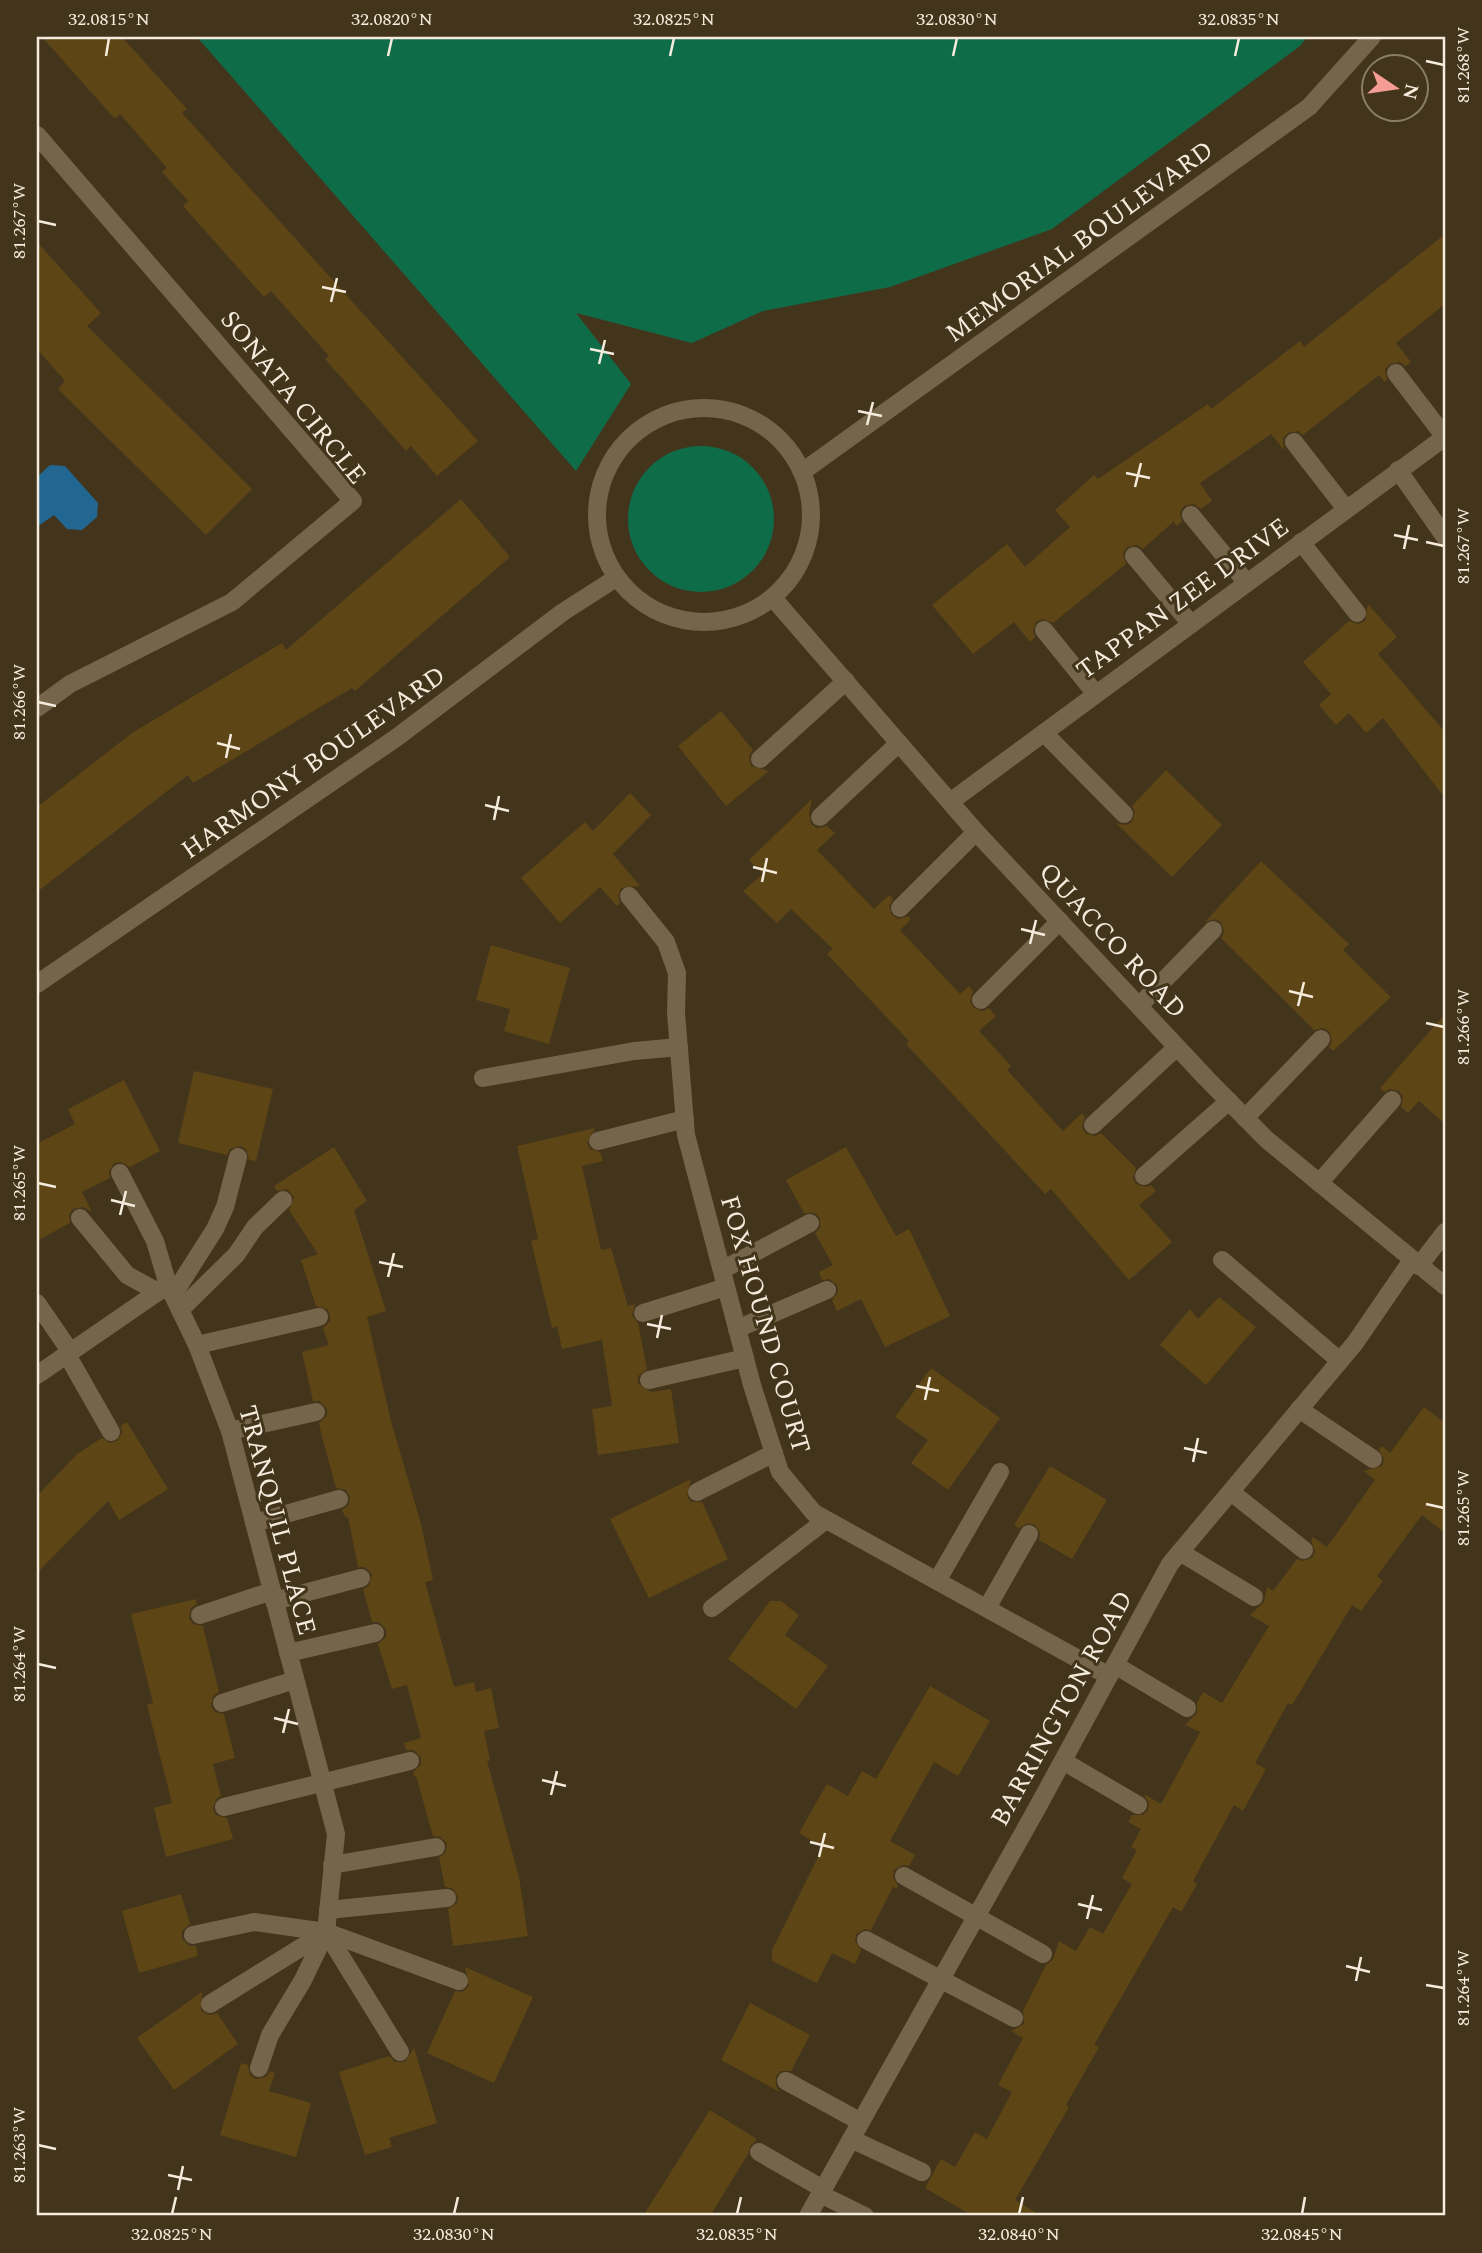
<svg xmlns="http://www.w3.org/2000/svg" width="1482" height="2253" font-family="Spectral,serif">
	<style>
		.green { fill: #0f6c49 }
		.water { fill: #226791 }
		.building { fill: #5d4515 }
		.lines { fill: none; stroke-linecap: round; stroke-linejoin: round }
		.minor { stroke: #75654a; stroke-width: 18 }
		.ticks { fill: none; stroke: #f5ecdd; stroke-width: 2.5 }
		.labels { text-anchor: middle; stroke-width: 6; stroke-linejoin: round; paint-order: stroke }
		.street-label { font-size: 26px; fill: #f5ecdd; stroke: #43351c }
		.neatline { fill: none; stroke: #f5ecdd; stroke-width: 2.5 }
		.ticks-label { font-size: 18px; text-anchor: middle; fill: #f5ecdd }
	</style>
	<rect width="100%" height="100%" fill="#43351c"/>
	<g class="green">
		<polygon points="197,37 1307,37 1300,46 1052,229 890,287 763,311 692,343 576,313 631,384 576,471"/>
		<circle cx="701" cy="519" r="73"/>
	</g>
	<polygon class="water" points="50,465 65,466 98,503 97,517 82,530 67,529 54,515 37,527 37,477"/>
	<g class="building">
		<polygon points="42,37 122,37 187,109 182,113 478,441 437,476 411,446 406,451 325,359 329,356 271,291 264,297 183,206 188,201 162,172 167,168 120,114 115,119"/>
		<polygon points="1445,234 1445,304 1396,343 1411,362 1405,366 1400,362 1390,364 1385,369 1387,380 1385,382 1379,375 1303,435 1298,431 1288,433 1283,438 1284,450 1271,434 1200,483 1212,501 1201,509 1194,504 1184,506 1180,512 1182,522 1176,526 1174,521 1143,549 1137,545 1127,547 1123,553 1126,564 1053,623 1043,619 1036,622 1033,631 1035,637 1030,642 1014,622 973,654 932,605 1007,544 1025,567 1070,527 1055,510 1094,475 1098,479 1208,404 1211,409 1300,341 1304,347"/>
		<polygon points="37,242 101,313 87,326 252,489 206,535 58,389 65,381 37,349"/>
		<polygon points="461,499 510,557 355,691 352,688 193,783 188,775 37,892 37,807 132,733 282,643 286,650"/>
		<polygon points="1368,604 1397,637 1378,654 1445,732 1445,798 1383,718 1366,733 1349,713 1336,725 1319,705 1331,694 1303,662 1349,621 1358,624 1365,621"/>
		<polygon points="721,711 753,750 749,756 751,766 769,771 726,806 678,746"/>
		<polygon points="1166,770 1222,825 1172,877 1116,823 1126,825 1132,822 1135,812 1132,806"/>
		<polygon points="630,793 651,815 613,854 640,886 621,888 618,897 620,903 617,906 600,887 560,923 521,878 585,822 593,831"/>
		<polygon points="812,799 809,814 811,824 817,828 827,826 835,833 817,850 874,909 889,895 893,899 889,906 892,915 898,919 908,916 911,919 900,930 960,994 969,986 973,991 970,1002 974,1008 983,1011 989,1008 996,1016 979,1031 1011,1066 1007,1070 1063,1131 1082,1113 1085,1117 1082,1127 1085,1133 1095,1136 1101,1133 1136,1168 1133,1178 1136,1184 1146,1187 1151,1185 1156,1191 1139,1205 1172,1242 1129,1280 1051,1189 1045,1194 906,1044 909,1041 827,954 833,949 791,909 777,923 743,891 763,874 749,860"/>
		<polygon points="1261,861 1349,944 1343,950 1391,997 1333,1051 1329,1047 1332,1041 1329,1031 1323,1028 1314,1030 1221,938 1224,932 1221,922 1215,919 1205,922"/>
		<polygon points="491,945 570,968 549,1044 504,1031 510,1009 476,1000"/>
		<polygon points="1445,1014 1445,1124 1419,1101 1408,1113 1401,1107 1403,1097 1399,1091 1389,1089 1384,1092 1380,1088"/>
		<polygon points="194,1071 273,1089 256,1161 249,1160 246,1149 240,1146 230,1149 227,1155 178,1143"/>
		<polygon points="124,1080 160,1151 130,1167 121,1162 114,1163 109,1172 110,1178 82,1192 92,1212 83,1207 73,1209 69,1215 70,1223 37,1241 37,1144 75,1124 68,1109"/>
		<polygon points="595,1128 587,1143 590,1149 600,1152 603,1161 582,1166 601,1250 611,1248 628,1306 635,1304 632,1316 638,1323 647,1369 638,1376 638,1383 651,1392 671,1389 679,1443 598,1455 592,1409 612,1406 602,1340 562,1349 557,1326 552,1328 531,1241 538,1239 517,1146"/>
		<polygon points="334,1147 367,1201 354,1210 386,1311 367,1317 391,1421 421,1524 433,1580 425,1582 454,1687 474,1682 476,1692 491,1688 499,1728 484,1731 490,1760 487,1761 519,1877 528,1936 453,1946 448,1909 457,1903 458,1896 452,1888 445,1887 439,1858 446,1852 447,1844 441,1837 433,1836 416,1776 414,1777 413,1772 421,1765 421,1758 414,1750 406,1750 404,1743 421,1738 407,1685 392,1689 378,1644 386,1637 386,1630 379,1622 372,1622 363,1589 369,1586 372,1574 365,1567 358,1567 348,1517 345,1517 342,1510 348,1506 350,1497 346,1490 336,1488 322,1437 319,1423 327,1416 327,1409 320,1401 313,1401 302,1352 329,1345 323,1328 330,1321 330,1315 327,1309 316,1306 301,1260 318,1254 289,1210 294,1197 287,1189 277,1191 274,1186"/>
		<polygon points="846,1147 896,1236 909,1229 950,1316 885,1347 861,1299 837,1311 832,1300 838,1292 837,1285 829,1279 822,1280 819,1272 833,1265 815,1233 820,1228 820,1218 815,1213 804,1213 786,1180"/>
		<polygon points="1219,1297 1256,1327 1206,1385 1160,1345 1190,1309 1198,1319"/>
		<polygon points="931,1368 1000,1418 948,1490 911,1463 928,1440 895,1417"/>
		<polygon points="1424,1407 1445,1423 1445,1533 1422,1515 1377,1576 1383,1581 1361,1611 1352,1605 1292,1705 1288,1703 1255,1763 1266,1769 1243,1811 1234,1805 1193,1881 1197,1884 1181,1912 1173,1907 1094,2045 1099,2047 1066,2105 1069,2107 1015,2200 1041,2216 973,2216 925,2188 941,2159 955,2167 975,2132 987,2139 1012,2092 998,2085 1023,2038 1011,2031 1024,2024 1023,2011 1046,1965 1053,1959 1059,1941 1076,1951 1090,1927 1103,1934 1132,1884 1122,1878 1137,1850 1131,1847 1141,1829 1128,1822 1132,1815 1143,1815 1148,1810 1149,1804 1144,1794 1161,1804 1200,1732 1185,1725 1197,1713 1197,1703 1203,1692 1222,1703 1269,1626 1250,1615 1264,1602 1267,1587 1273,1591 1297,1559 1303,1561 1312,1558 1315,1551 1311,1541 1313,1537 1327,1547 1375,1480 1364,1471 1382,1466 1384,1459 1379,1450 1382,1446 1390,1453"/>
		<polygon points="127,1422 168,1489 119,1520 108,1501 37,1573 37,1496 77,1454 102,1438 110,1443 117,1441 122,1433 121,1426"/>
		<polygon points="1050,1466 1107,1500 1072,1559 1039,1540 1040,1533 1035,1525 1028,1523 1019,1528 1014,1525"/>
		<polygon points="691,1479 687,1496 691,1502 702,1502 728,1559 649,1598 610,1519"/>
		<polygon points="196,1599 197,1604 191,1608 189,1618 193,1624 203,1626 219,1692 213,1696 211,1706 215,1712 224,1714 235,1758 213,1764 221,1796 216,1799 213,1809 216,1815 227,1818 233,1839 166,1857 154,1808 172,1803 147,1705 153,1703 131,1614"/>
		<polygon points="770,1601 781,1601 799,1615 785,1635 828,1666 796,1709 728,1659"/>
		<polygon points="930,1686 990,1721 958,1776 934,1762 890,1841 915,1855 909,1866 903,1865 894,1870 893,1877 898,1886 897,1889 893,1887 871,1930 865,1929 856,1934 855,1941 861,1950 855,1964 832,1953 817,1983 772,1961 772,1950 823,1847 799,1833 827,1784 848,1796 862,1771 876,1779"/>
		<polygon points="181,1894 190,1924 182,1931 182,1938 189,1946 196,1946 198,1956 139,1973 122,1911"/>
		<polygon points="465,1967 533,1997 494,2083 427,2053 455,1991 462,1992 469,1986"/>
		<polygon points="202,1992 201,2011 210,2015 217,2013 238,2044 174,2090 137,2038"/>
		<polygon points="750,2003 810,2035 791,2071 781,2071 776,2076 776,2086 780,2092 721,2060"/>
		<polygon points="414,2048 437,2123 389,2138 392,2147 365,2155 339,2072 389,2056 395,2062 405,2062"/>
		<polygon points="241,2063 248,2065 250,2075 256,2079 266,2077 270,2071 275,2073 269,2091 311,2103 296,2157 220,2135"/>
		<polygon points="710,2110 757,2139 750,2146 748,2154 710,2216 643,2216"/>
	</g>
	<g class="lines">
		<g class="minor">
			<polyline points="37,135 353,501 232,602 70,684 37,708"/>
			<polyline points="1396,373 1445,437"/>
			<circle cx="704" cy="515" r="107"/>
			<polyline points="1294,442 1346,509"/>
			<polyline points="1398,470 1445,537"/>
			<polyline points="802,472 1309,107 1372,37"/>
			<polyline points="1191,515 1247,583"/>
			<polyline points="1301,542 1357,613"/>
			<polyline points="1134,556 1191,624"/>
			<polyline points="773,598 976,832 1206,1078 1266,1139 1445,1286"/>
			<polyline points="1044,630 1096,694"/>
			<polyline points="1044,733 1124,814"/>
			<polyline points="760,759 846,681"/>
			<polyline points="950,802 1445,437"/>
			<polyline points="820,817 899,743"/>
			<polyline points="629,896 666,942 677,973 676,1013 686,1135 752,1385 780,1472 814,1513 1109,1676"/>
			<polyline points="900,908 976,832"/>
			<polyline points="37,984 396,738 563,612 616,578"/>
			<polyline points="981,1000 1060,921"/>
			<polyline points="1139,1006 1213,930"/>
			<polyline points="483,1078 634,1051 679,1047"/>
			<polyline points="1245,1118 1321,1039"/>
			<polyline points="1093,1125 1177,1047"/>
			<polyline points="598,1141 685,1119"/>
			<polyline points="120,1173 155,1241 168,1285"/>
			<polyline points="1144,1176 1229,1101"/>
			<polyline points="1319,1183 1392,1100"/>
			<polyline points="80,1218 127,1275 158,1292"/>
			<polyline points="1222,1260 1340,1361"/>
			<polyline points="1419,1266 1445,1232"/>
			<polyline points="722,1270 810,1223"/>
			<polyline points="173,1295 215,1229 225,1207 238,1157"/>
			<polyline points="37,1303 70,1351"/>
			<polyline points="180,1310 236,1255 255,1227 283,1200"/>
			<polyline points="643,1313 726,1287"/>
			<polyline points="737,1329 827,1290"/>
			<polyline points="197,1345 319,1317"/>
			<polyline points="66,1353 111,1432"/>
			<polyline points="37,1375 168,1285 197,1345 230,1431 336,1834 326,1932 303,1980 270,2035 259,2068"/>
			<polyline points="649,1380 745,1358"/>
			<polyline points="1299,1409 1373,1459"/>
			<polyline points="230,1431 316,1412"/>
			<polyline points="697,1492 774,1453"/>
			<polyline points="1231,1492 1304,1550"/>
			<polyline points="254,1523 339,1499"/>
			<polyline points="1180,1552 1254,1597"/>
			<polyline points="937,1581 1000,1472"/>
			<polyline points="274,1601 361,1578"/>
			<polyline points="712,1608 826,1520"/>
			<polyline points="987,1608 1029,1534"/>
			<polyline points="200,1615 272,1591"/>
			<polyline points="288,1653 375,1633"/>
			<polyline points="1115,1665 1187,1708"/>
			<polyline points="222,1703 295,1680"/>
			<polyline points="1063,1761 1138,1805"/>
			<polyline points="224,1807 410,1761"/>
			<polyline points="332,1865 436,1847"/>
			<polyline points="904,1876 1043,1954"/>
			<polyline points="328,1910 447,1898"/>
			<polyline points="326,1932 400,2052"/>
			<polyline points="193,1935 254,1922 326,1932 459,1981"/>
			<polyline points="866,1940 1014,2018"/>
			<polyline points="210,2004 326,1932"/>
			<polyline points="786,2081 861,2122"/>
			<polyline points="851,2139 922,2172"/>
			<polyline points="759,2152 823,2189"/>
			<polyline points="820,2194 865,2216"/>
			<polyline points="808,2216 1036,1810 1170,1564 1355,1343 1412,1260"/>
		</g>
	</g>
	<path class="ticks" d="M106 56 109 38M388 56 392 38M670 56 674 38M953 56 957 38M1235 56 1239 38M1426 61 1444 65M38 221 56 225M322 287 346 292M331 302 337 278M590 349 614 354M599 364 605 340M858 411 882 416M867 425 873 402M1126 473 1150 478M1135 487 1141 463M1394 535 1418 540M1426 542 1444 546M1404 549 1409 525M38 702 56 706M217 743 240 749M226 758 231 734M485 805 509 811M494 820 499 796M753 867 777 873M762 882 767 858M1021 929 1045 935M1030 944 1036 920M1289 991 1313 997M1298 1006 1304 982M1426 1023 1444 1027M38 1183 56 1187M111 1200 135 1206M120 1215 126 1191M379 1262 403 1267M388 1277 394 1253M647 1324 671 1329M657 1338 662 1315M916 1386 939 1391M925 1400 930 1377M1184 1448 1207 1453M1193 1462 1198 1438M1426 1504 1444 1508M38 1664 56 1668M274 1718 298 1724M283 1733 289 1709M542 1780 566 1786M551 1795 557 1771M810 1842 834 1848M819 1857 825 1833M1078 1904 1102 1910M1087 1919 1093 1895M1346 1966 1370 1972M1356 1981 1361 1957M1426 1985 1444 1988M38 2145 56 2149M168 2175 192 2180M178 2190 183 2166M172 2214 176 2197M454 2214 458 2197M737 2214 741 2197M1019 2214 1023 2197M1302 2214 1305 2197"/>
	<g class="labels">
		<g class="street-label">
			<text transform="translate(1079 241) rotate(-36)" y="9">MEMORIAL BOULEVARD</text>
			<text transform="translate(294 397) rotate(51)" y="9">SONATA CIRCLE</text>
			<text transform="translate(1182 598) rotate(-36)" y="9">TAPPAN ZEE DRIVE</text>
			<text transform="translate(313 762) rotate(-35)" y="9">HARMONY BOULEVARD</text>
			<text transform="translate(1113 940) rotate(47)" y="9">QUACCO ROAD</text>
			<text transform="translate(766 1324) rotate(74)" y="9">FOX HOUND COURT</text>
			<text transform="translate(278 1520) rotate(75)" y="9">TRANQUIL PLACE</text>
			<text transform="translate(1061 1708) rotate(-61)" y="9">BARRINGTON ROAD</text>
		</g>
	</g>
	<rect width="1482" height="2253" fill="none" stroke="#43351c" stroke-width="77"/>
	<g transform="translate(1395 88) rotate(103)"><circle r="33" fill="#43351c" stroke="#8a7e69" stroke-width="2"/>
	<path d="M0-5L12 26L0 18L-12 26Z" fill="#f59c94"/>
	<text y="-10" font-size="19" font-weight="bold" text-anchor="middle" fill="#f5ecdd">N</text>
	</g>
	<rect x="38" y="38" width="1406" height="2176" class="neatline"/>
	<g class="ticks-label">
		<text x="109" y="25">32.0815°N</text>
		<text x="392" y="25">32.0820°N</text>
		<text x="674" y="25">32.0825°N</text>
		<text x="957" y="25">32.0830°N</text>
		<text x="1239" y="25">32.0835°N</text>
		<text transform="translate(1463 65) rotate(-90)" y="6">81.268°W</text>
		<text transform="translate(19 221) rotate(-90)" y="6">81.267°W</text>
		<text transform="translate(1463 546) rotate(-90)" y="6">81.267°W</text>
		<text transform="translate(19 702) rotate(-90)" y="6">81.266°W</text>
		<text transform="translate(1463 1027) rotate(-90)" y="6">81.266°W</text>
		<text transform="translate(19 1183) rotate(-90)" y="6">81.265°W</text>
		<text transform="translate(1463 1508) rotate(-90)" y="6">81.265°W</text>
		<text transform="translate(19 1664) rotate(-90)" y="6">81.264°W</text>
		<text transform="translate(1463 1988) rotate(-90)" y="6">81.264°W</text>
		<text transform="translate(19 2145) rotate(-90)" y="6">81.263°W</text>
		<text x="172" y="2240">32.0825°N</text>
		<text x="454" y="2240">32.0830°N</text>
		<text x="737" y="2240">32.0835°N</text>
		<text x="1019" y="2240">32.0840°N</text>
		<text x="1302" y="2240">32.0845°N</text>
	</g>
</svg>
